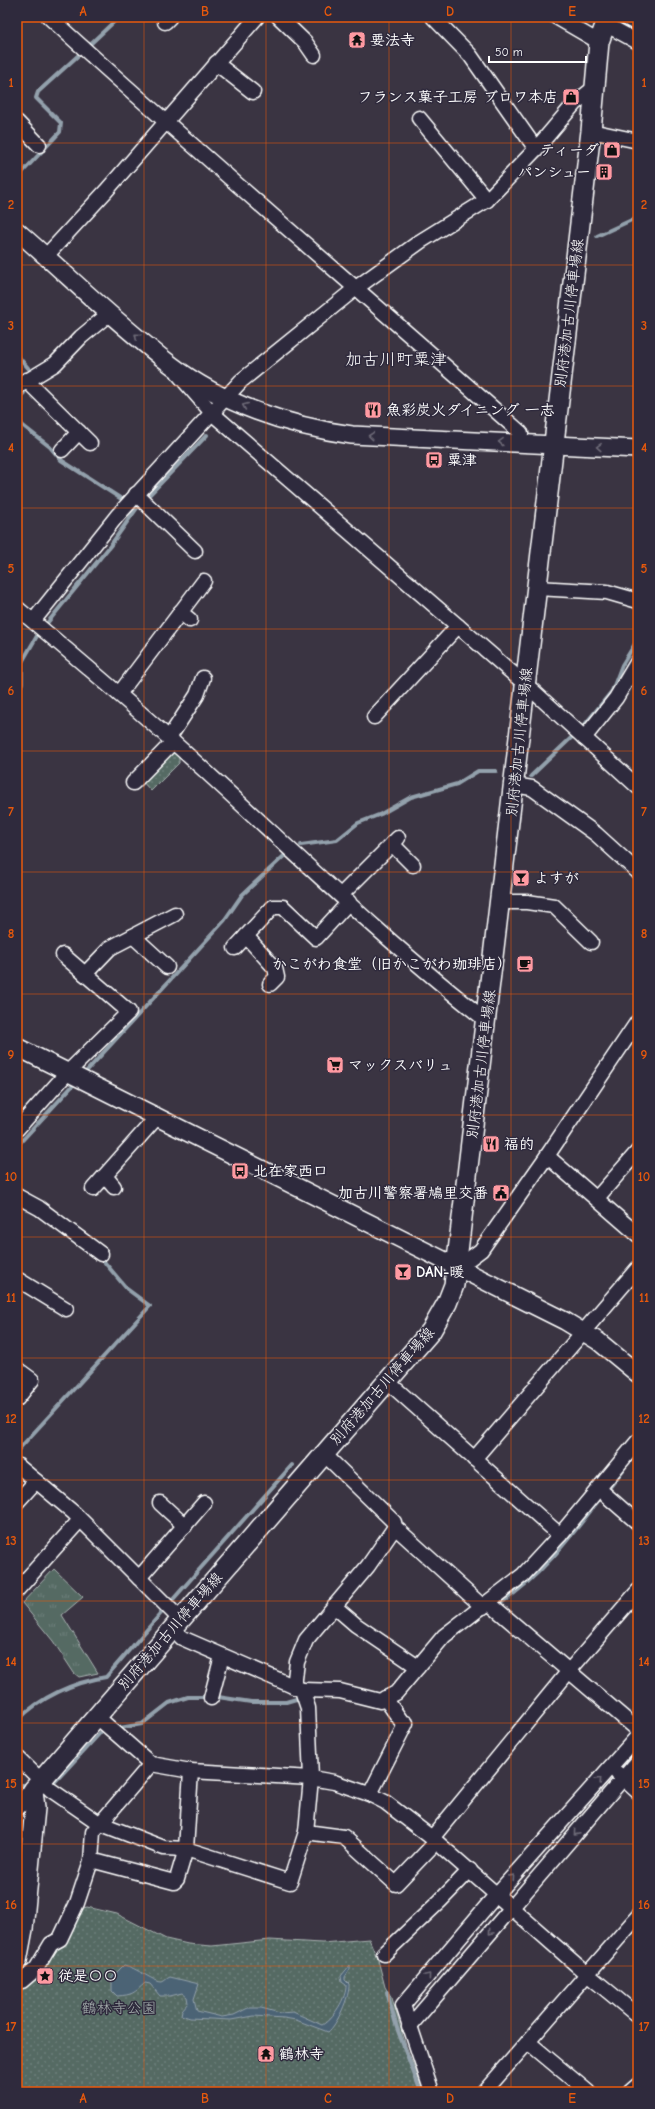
<svg xmlns="http://www.w3.org/2000/svg" width="655" height="2109" font-family="'Comic Neue','Klee One',sans-serif">
	<style>
		.grass { fill: url(#grass-tufts); stroke: #aab4b2 }
		.park { fill: url(#park-dots); stroke: #aab4b2 }
		.water { fill: #4b6375; stroke: #93a1ac }
		.lines { fill: none; stroke-linecap: round; stroke-linejoin: round }
		.stream { stroke: #93a1ac; stroke-width: 4 }
		.minor-casing { stroke: #fff; stroke-width: 17 }
		.tertiary-casing { stroke: #fff; stroke-width: 20 }
		.secondary-casing { stroke: #fff; stroke-width: 22 }
		.minor { stroke: #2f2a3d; stroke-width: 14 }
		.tertiary { stroke: #2f2a3d; stroke-width: 17 }
		.secondary { stroke: #2f2a3d; stroke-width: 19 }
		.oneway { stroke: #6d6a77 }
		.grid { fill: none; stroke: #e8590c; stroke-width: 1; stroke-opacity: 0.55 }
		.labels { text-anchor: middle; stroke-width: 3; stroke-linejoin: round; paint-order: stroke }
		.poi-label { font-size: 15px; font-weight: bold; fill: #fff; stroke: #2f2a3d; text-anchor: start }
		.street-label { font-size: 15px; fill: #fff; stroke: #2f2a3d }
		.park-label { font-size: 15px; fill: #aab4b2; stroke: #2f2a3d }
		.quarter-label { font-size: 17px; fill: #fff; stroke: #2f2a3d }
		.neatline { fill: none; stroke: #e8590c; stroke-width: 1.5 }
		.grid-label { font-size: 13px; text-anchor: middle; font-weight: bold; fill: #e8590c }
	</style>
	<defs>
		<pattern id="grass-tufts" width="24" height="20" patternUnits="userSpaceOnUse"><rect width="24" height="20" fill="#556a64"/><path d="M3 7l-1-3M5 7V3M7 7l1-3M15 17l-1-3M17 17v-4M19 17l1-3" fill="none" stroke="#6e807b"/></pattern>
		<pattern id="park-dots" width="8" height="8" patternUnits="userSpaceOnUse"><rect width="8" height="8" fill="#556a64"/><path d="M2 2h.1M6 6h.1" fill="none" stroke="#6e807b" stroke-width="1.8" stroke-linecap="round"/></pattern>
	</defs>
	<rect width="100%" height="100%" fill="#3a3442"/>
	<filter id="ink" filterUnits="userSpaceOnUse"><feTurbulence type="fractalNoise" baseFrequency=".025" numOctaves="2"/><feDisplacementMap in="SourceGraphic" scale="8" xChannelSelector="R" yChannelSelector="G"/><feConvolveMatrix kernelMatrix="1 2 1 2 8 2 1 2 1" color-interpolation-filters="sRGB"/></filter>
	<g filter="url(#ink)">
		<polygon class="grass" points="54,1569 83,1597 62,1615 98,1673 79,1677 74,1673 53,1641 22,1603"/>
		<g class="park">
			<polygon points="170,748 179,755 179,763 151,791 140,779"/>
			<polygon points="87,1907 117,1914 166,1939 188,1944 212,1946 270,1940 322,1943 369,1939 378,1960 385,1987 392,1998 406,2046 424,2092 17,2092 17,1992 40,1974 65,1939 80,1909"/>
		</g>
		<path class="water" d="M124 1965C135 1967 156 1983 162 1982 165 1981 167 1978 170 1977L199 1984 194 1999 197 2011 222 2017 234 2015 248 2008H261L280 2013 293 2012 322 2025C333 2019 347 1997 346 1985L342 1982 341 1976 350 1965V1969L345 1977V1980L349 1984C350 1996 337 2025 328 2032L296 2020 284 2018 254 2016 231 2020 190 2018 181 2015 182 2010 188 2003 187 1997 182 1993 170 1996H160L150 1984 145 1983C134 1993 133 1995 117 1996L112 1991V1977Z"/>
		<g class="lines">
			<g class="stream">
				<polyline points="87,47 119,17"/>
				<polyline points="17,178 60,132 61,123 36,98 38,92 82,52"/>
				<polyline points="597,236 638,217"/>
				<polyline points="17,355 29,369"/>
				<polyline points="17,399 24,393"/>
				<polyline points="17,416 22,425 50,447 61,460 123,500"/>
				<polyline points="150,494 207,435"/>
				<polyline points="48,622 110,546 139,505"/>
				<polyline points="17,645 22,662"/>
				<polyline points="17,694 22,683 22,662 37,636"/>
				<polyline points="582,728 612,691 622,665 638,639"/>
				<polyline points="531,776 571,738"/>
				<polyline points="301,845 337,840 358,823 381,814 411,797 457,784 478,771 496,771"/>
				<polyline points="83,1075 224,921 242,895 285,855"/>
				<polyline points="17,1146 76,1082"/>
				<polyline points="18,1450 150,1306 127,1289 101,1258"/>
				<polyline points="610,1487 623,1470"/>
				<polyline points="168,1605 292,1465"/>
				<path d="M496 1606C537 1581 569 1539 598 1501"/>
				<path d="M17 1721C40 1697 74 1682 106 1677L163 1611"/>
				<polyline points="120,1728 142,1724 169,1703 188,1697 218,1697 251,1702 286,1702 303,1697"/>
				<polyline points="17,1785 29,1785"/>
				<polyline points="51,1786 100,1733"/>
				<polyline points="387,1992 397,2028 421,2092"/>
			</g>
			<defs>
				<g id="minor">
					<path d="M49 17C204 158 364 294 521 433L520 443"/>
					<polyline points="279,17 305,42 314,55"/>
					<polyline points="433,17 470,55 536,149 575,103 594,88"/>
					<polyline points="556,17 599,42"/>
					<polyline points="165,22 170,17"/>
					<polyline points="605,24 638,42"/>
					<polyline points="216,63 253,92"/>
					<polyline points="419,118 487,200"/>
					<polyline points="17,122 39,145"/>
					<polyline points="591,131 638,141"/>
					<polyline points="46,256 106,191 257,17"/>
					<polyline points="179,375 213,414 532,690 638,787"/>
					<polyline points="26,380 90,443"/>
					<polyline points="17,387 55,364 81,337 110,313"/>
					<polyline points="62,450 79,432"/>
					<polyline points="136,494 195,551"/>
					<polyline points="537,588 607,592 638,601"/>
					<path d="M17 608C76 657 134 706 191 758 288 846 383 940 487 1021"/>
					<polyline points="180,612 190,620"/>
					<polyline points="34,620 117,516 241,381 356,288 421,241 487,200 536,149"/>
					<polyline points="119,694 204,581"/>
					<polyline points="374,717 458,626"/>
					<polyline points="169,738 197,695 203,678"/>
					<polyline points="584,738 616,698 638,661"/>
					<polyline points="133,783 173,742"/>
					<polyline points="514,785 532,788 596,834 638,872"/>
					<polyline points="392,844 413,865"/>
					<polyline points="341,895 398,838"/>
					<polyline points="501,902 527,902 554,906 591,942"/>
					<polyline points="133,936 167,967"/>
					<polyline points="246,936 275,968 277,977 270,984"/>
					<polyline points="235,948 273,907 283,907 316,938 349,902"/>
					<polyline points="85,974 110,948 175,914"/>
					<polyline points="17,1129 68,1072 129,1012 63,955"/>
					<polyline points="547,1156 638,1235"/>
					<polyline points="105,1176 114,1187"/>
					<polyline points="93,1189 157,1117"/>
					<polyline points="17,1196 39,1208 101,1254"/>
					<polyline points="597,1198 638,1151"/>
					<polyline points="457,1268 481,1250 547,1156 638,1021"/>
					<polyline points="17,1279 66,1309"/>
					<polyline points="17,1369 32,1380 17,1399"/>
					<polyline points="388,1382 560,1535"/>
					<polyline points="324,1454 394,1522 395,1527 483,1607"/>
					<polyline points="474,1459 638,1268"/>
					<polyline points="17,1465 74,1513 180,1619"/>
					<polyline points="599,1489 638,1523"/>
					<polyline points="17,1502 36,1481"/>
					<polyline points="160,1503 185,1526"/>
					<polyline points="139,1578 204,1503"/>
					<polyline points="17,1590 80,1520"/>
					<polyline points="489,1603 638,1730"/>
					<polyline points="334,1606 356,1625 418,1667"/>
					<polyline points="294,1687 297,1662 306,1640 368,1566 395,1527"/>
					<polyline points="302,1690 340,1691 380,1701 396,1693 444,1636 523,1575 560,1535 638,1441"/>
					<polyline points="211,1698 222,1656"/>
					<polyline points="385,1698 404,1725"/>
					<polyline points="96,1716 151,1764 191,1771 311,1778 334,1782 369,1794 385,1802 432,1838 587,1974 638,2016"/>
					<polyline points="17,1757 51,1790 99,1823 164,1848 186,1849 290,1882 306,1832 311,1778 308,1708 302,1690 182,1638 172,1628"/>
					<polyline points="617,1773 638,1792"/>
					<polyline points="370,1794 406,1723"/>
					<polyline points="306,1832 344,1837 396,1884 436,1842"/>
					<polyline points="432,1838 569,1671 638,1591"/>
					<polyline points="91,1860 174,1882 177,1879 186,1849 191,1771"/>
					<polyline points="384,1954 440,1901 470,1870"/>
					<polyline points="17,1982 22,1981 36,1969 51,1944 60,1939 77,1903 91,1861 93,1832 151,1764"/>
					<polyline points="409,2027 638,1761"/>
					<polyline points="528,2042 588,2092"/>
					<polyline points="432,2092 403,2005 497,1894 638,1736"/>
					<polyline points="484,2092 638,1916"/>
					<polyline points="630,2092 638,2085"/>
				</g>
				<g id="tertiary">
					<path d="M17 231C68 275 116 323 170 364 222 404 288 426 352 435L638 449"/>
					<polyline points="17,1047 565,1321 598,1341 638,1374"/>
					<polyline points="17,1807 33,1790"/>
				</g>
				<polyline id="secondary" points="17,1961 23,1929 35,1808 33,1790 431,1331 447,1303 454,1285 591,131 599,42 608,17"/>
			</defs>
			<use href="#minor" class="minor-casing"/>
			<use href="#tertiary" class="tertiary-casing"/>
			<use href="#secondary" class="secondary-casing"/>
			<use href="#minor" class="minor"/>
			<use href="#tertiary" class="tertiary"/>
			<use href="#secondary" class="secondary"/>
		</g>
		<defs><path id="oneway-chevron" d="M-2-3.5L2.5 0L-2 3.5" fill="none" stroke-width="1.6" stroke-linecap="round" stroke-linejoin="round"/></defs>
		<g class="oneway">
			<use href="#oneway-chevron" transform="translate(137 336) rotate(-140)"/>
			<use href="#oneway-chevron" transform="translate(245 406) rotate(-157)"/>
			<use href="#oneway-chevron" transform="translate(371 436) rotate(-175)"/>
			<use href="#oneway-chevron" transform="translate(501 442) rotate(-178)"/>
			<use href="#oneway-chevron" transform="translate(599 447) rotate(-177)"/>
			<use href="#oneway-chevron" transform="translate(599 1780) rotate(-48)"/>
			<use href="#oneway-chevron" transform="translate(576 1833) rotate(131)"/>
			<use href="#oneway-chevron" transform="translate(512 1877) rotate(-48)"/>
			<use href="#oneway-chevron" transform="translate(491 1932) rotate(131)"/>
			<use href="#oneway-chevron" transform="translate(428 1976) rotate(-50)"/>
		</g>
	</g>
	<path class="grid" d="M144 17V2092M266 17V2092M389 17V2092M511 17V2092M17 143H638M17 265H638M17 386H638M17 508H638M17 629H638M17 751H638M17 872H638M17 994H638M17 1115H638M17 1237H638M17 1358H638M17 1480H638M17 1601H638M17 1723H638M17 1844H638M17 1966H638"/>
	<defs>
		<symbol id="temple-square" viewBox="-11 -11 22 22"><rect x="-9" y="-9" width="18" height="18" rx="4" fill="#ff9aa2" stroke="#2f2a3d"/><path d="M0-6L5-2H3V0L6.5 2.5H4V6H1.5V3h-3V6H-4V2.5H-6.5L-3 0V-2H-5Z" fill="#111"/></symbol>
		<symbol id="shop-square" viewBox="-11 -11 22 22"><rect x="-9" y="-9" width="18" height="18" rx="4" fill="#ff9aa2" stroke="#2f2a3d"/><path d="M-5-2.5h2.3a2.7 3.5 0 0 1 5.4 0H5L5.5 6h-11ZM-1.5-2.5h3a1.5 2.3 0 0 0-3 0Z" fill="#111"/></symbol>
		<symbol id="building-square" viewBox="-11 -11 22 22"><rect x="-9" y="-9" width="18" height="18" rx="4" fill="#ff9aa2" stroke="#2f2a3d"/><path d="M-4-6H4V6H1V3H-1V6H-4ZM-2.5-4.3h1.7v1.8h-1.7ZM.8-4.3h1.7v1.8H.8ZM-2.5-1h1.7V.8h-1.7ZM.8-1h1.7V.8H.8Z" fill="#111"/></symbol>
		<symbol id="restaurant-square" viewBox="-11 -11 22 22"><rect x="-9" y="-9" width="18" height="18" rx="4" fill="#ff9aa2" stroke="#2f2a3d"/><path d="M-5-6h1v4h1v-4h1v4h1v-4h1v5L-1.5 .5V6h-2V.5L-5-1ZM5-6V6H3V1.5H1.5Q1.5-4 5-6Z" fill="#111"/></symbol>
		<symbol id="bus-square" viewBox="-11 -11 22 22"><rect x="-9" y="-9" width="18" height="18" rx="4" fill="#ff9aa2" stroke="#2f2a3d"/><path d="M-5-6H5V4H4V6H2V4H-2V6H-4V4H-5ZM-3.5-4V0h7V-4ZM-3.5 1.2v1.5H-2V1.2ZM2 1.2v1.5H3.5V1.2Z" fill="#111"/></symbol>
		<symbol id="bar-square" viewBox="-11 -11 22 22"><rect x="-9" y="-9" width="18" height="18" rx="4" fill="#ff9aa2" stroke="#2f2a3d"/><path d="M-6-5H6L.8 .8V4.5H3.5V6h-7V4.5H-.8V.8Z" fill="#111"/></symbol>
		<symbol id="cafe-square" viewBox="-11 -11 22 22"><rect x="-9" y="-9" width="18" height="18" rx="4" fill="#ff9aa2" stroke="#2f2a3d"/><path d="M-5.5-4.5H6V0H3Q3 3.5 0 3.5H-2.5Q-5.5 3.5-5.5 0ZM3-3.2v2h1.7v-2ZM-6 4.5H4V6H-6Z" fill="#111"/></symbol>
		<symbol id="supermarket-square" viewBox="-11 -11 22 22"><rect x="-9" y="-9" width="18" height="18" rx="4" fill="#ff9aa2" stroke="#2f2a3d"/><path d="M-6-5.5h2.5l.6 2H6L4.5 2H-2.5L-4.4-4H-6ZM-1.5 3.2a1.3 1.3 0 1 0 .1 0ZM3 3.2a1.3 1.3 0 1 0 .1 0Z" fill="#111"/></symbol>
		<symbol id="civic-square" viewBox="-11 -11 22 22"><rect x="-9" y="-9" width="18" height="18" rx="4" fill="#ff9aa2" stroke="#2f2a3d"/><path d="M-.6-6.5H3V-4.5H.6V-3L4-1V1h2V6H-6V1h2V-1L-.6-3ZM-1.2 2.5V6h2.4V2.5Z" fill="#111"/></symbol>
		<symbol id="sight-square" viewBox="-11 -11 22 22"><rect x="-9" y="-9" width="18" height="18" rx="4" fill="#ff9aa2" stroke="#2f2a3d"/><path d="M0-6L1.8-2.2L6-1.7L2.9 1.2L3.7 5.4L0 3.3L-3.7 5.4L-2.9 1.2L-6-1.7L-1.8-2.2Z" fill="#111"/></symbol>
	</defs>
	<g fill-rule="evenodd">
		<use href="#temple-square" x="347" y="30" width="20" height="20"/>
		<use href="#shop-square" x="561" y="87" width="20" height="20"/>
		<use href="#shop-square" x="602" y="140" width="20" height="20"/>
		<use href="#building-square" x="594" y="162" width="20" height="20"/>
		<use href="#restaurant-square" x="363" y="400" width="20" height="20"/>
		<use href="#bus-square" x="424" y="450" width="20" height="20"/>
		<use href="#bar-square" x="511" y="868" width="20" height="20"/>
		<use href="#cafe-square" x="515" y="954" width="20" height="20"/>
		<use href="#supermarket-square" x="325" y="1055" width="20" height="20"/>
		<use href="#restaurant-square" x="481" y="1134" width="20" height="20"/>
		<use href="#bus-square" x="230" y="1161" width="20" height="20"/>
		<use href="#civic-square" x="491" y="1183" width="20" height="20"/>
		<use href="#bar-square" x="393" y="1262" width="20" height="20"/>
		<use href="#sight-square" x="35" y="1966" width="20" height="20"/>
		<use href="#temple-square" x="256" y="2044" width="20" height="20"/>
	</g>
	<g class="labels">
		<g class="poi-label">
			<text x="370" y="45">要法寺</text>
			<text x="558" y="102" text-anchor="end">フランス菓子工房 ブロワ本店</text>
			<text x="599" y="155" text-anchor="end">ティーダ</text>
			<text x="591" y="177" text-anchor="end">パンシュー</text>
			<text x="386" y="415">魚彩炭火ダイニング 一志</text>
			<text x="447" y="465">粟津</text>
			<text x="534" y="883">よすが</text>
			<text x="512" y="969" text-anchor="end">かこがわ食堂（旧かこがわ珈琲店）</text>
			<text x="348" y="1070">マックスバリュ</text>
			<text x="504" y="1149">福的</text>
			<text x="253" y="1176">北在家西口</text>
			<text x="488" y="1198" text-anchor="end">加古川警察署鳩里交番</text>
			<text x="416" y="1277">DAN-暖</text>
			<text x="58" y="1981">従是〇〇</text>
			<text x="279" y="2059">鶴林寺</text>
		</g>
		<g class="street-label">
			<text transform="translate(569 313) rotate(-83)" y="5">別府港加古川停車場線</text>
			<text transform="translate(519 742) rotate(-84)" y="5">別府港加古川停車場線</text>
			<text transform="translate(481 1064) rotate(-83)" y="5">別府港加古川停車場線</text>
			<text transform="translate(382 1386) rotate(-49)" y="5">別府港加古川停車場線</text>
			<text transform="translate(170 1631) rotate(-49)" y="5">別府港加古川停車場線</text>
		</g>
		<g class="park-label">
			<text x="119" y="2013">鶴林寺公園</text>
		</g>
		<g class="quarter-label">
			<text x="396" y="365">加古川町粟津</text>
		</g>
	</g>
	<rect width="655" height="2109" fill="none" stroke="#2f2a3d" stroke-width="44"/>
	<path d="M489 56v6h97v-6" fill="none" stroke="#ffffff" stroke-width="2"/>
	<text x="495" y="56" font-size="12" fill="#ffffff" stroke="#2f2a3d" stroke-width="3" paint-order="stroke">50 m</text>
	<rect x="22" y="22" width="611" height="2065" class="neatline"/>
	<g class="grid-label">
		<text x="83" y="16">A</text>
		<text x="205" y="16">B</text>
		<text x="328" y="16">C</text>
		<text x="450" y="16">D</text>
		<text x="572" y="16">E</text>
		<text x="11" y="87">1</text>
		<text x="644" y="87">1</text>
		<text x="11" y="209">2</text>
		<text x="644" y="209">2</text>
		<text x="11" y="330">3</text>
		<text x="644" y="330">3</text>
		<text x="11" y="452">4</text>
		<text x="644" y="452">4</text>
		<text x="11" y="573">5</text>
		<text x="644" y="573">5</text>
		<text x="11" y="695">6</text>
		<text x="644" y="695">6</text>
		<text x="11" y="816">7</text>
		<text x="644" y="816">7</text>
		<text x="11" y="938">8</text>
		<text x="644" y="938">8</text>
		<text x="11" y="1059">9</text>
		<text x="644" y="1059">9</text>
		<text x="11" y="1181">10</text>
		<text x="644" y="1181">10</text>
		<text x="11" y="1302">11</text>
		<text x="644" y="1302">11</text>
		<text x="11" y="1423">12</text>
		<text x="644" y="1423">12</text>
		<text x="11" y="1545">13</text>
		<text x="644" y="1545">13</text>
		<text x="11" y="1666">14</text>
		<text x="644" y="1666">14</text>
		<text x="11" y="1788">15</text>
		<text x="644" y="1788">15</text>
		<text x="11" y="1909">16</text>
		<text x="644" y="1909">16</text>
		<text x="11" y="2031">17</text>
		<text x="644" y="2031">17</text>
		<text x="83" y="2103">A</text>
		<text x="205" y="2103">B</text>
		<text x="328" y="2103">C</text>
		<text x="450" y="2103">D</text>
		<text x="572" y="2103">E</text>
	</g>
</svg>
